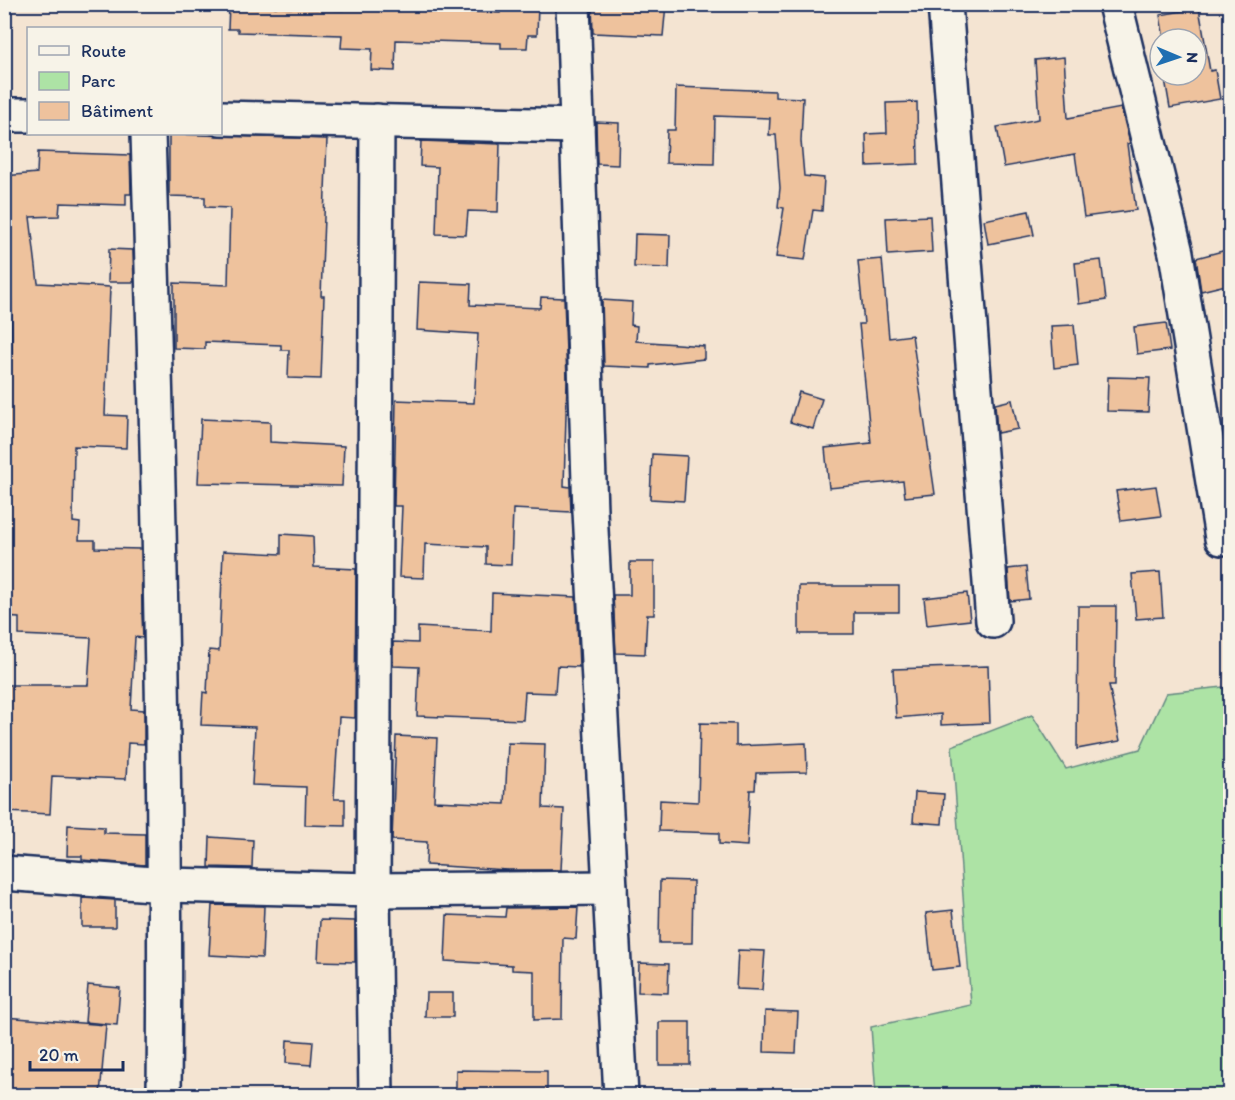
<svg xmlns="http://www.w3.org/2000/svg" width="1235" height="1100" font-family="Itim,sans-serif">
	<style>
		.green { fill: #ade3a5; stroke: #648982; stroke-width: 1.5 }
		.building { fill: #eec29d; stroke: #1b2f5e; stroke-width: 1.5 }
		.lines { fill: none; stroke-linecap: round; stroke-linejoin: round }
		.minor-casing { stroke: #1b2f5e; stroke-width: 38 }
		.minor { stroke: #f7f3e8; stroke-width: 33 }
	</style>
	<rect width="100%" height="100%" fill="#f4e4d2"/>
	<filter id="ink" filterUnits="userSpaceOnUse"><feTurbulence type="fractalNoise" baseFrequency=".0167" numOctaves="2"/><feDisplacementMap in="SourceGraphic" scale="12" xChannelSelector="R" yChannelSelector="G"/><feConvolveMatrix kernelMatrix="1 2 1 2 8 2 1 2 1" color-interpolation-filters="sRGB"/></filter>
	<g filter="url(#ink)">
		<polygon class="green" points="1223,687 1230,701 1230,1095 876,1095 871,1027 971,1005 952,746 1032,715 1066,769 1140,749 1166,693"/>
		<g class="building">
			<polygon points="343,4 418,6 417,10 500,13 501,4 538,5 537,35 528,35 527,48 501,48 501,43 396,40 395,71 371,70 372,49 341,48 342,35 238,32 238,29 228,29 229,5 343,10"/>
			<polygon points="592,4 666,4 663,36 593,33"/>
			<polygon points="1199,8 1210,71 1215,70 1220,99 1170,108 1165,79 1170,78 1170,75 1196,75 1196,39 1164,39 1160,15"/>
			<polygon points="1064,57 1068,118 1121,108 1130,143 1127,144 1136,210 1084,217 1075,154 1004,167 997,127 1039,119 1035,60"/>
			<polygon points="676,87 775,91 775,97 803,98 801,141 804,176 824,178 822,211 813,210 805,260 776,257 784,208 778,207 780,188 776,135 769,135 770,118 715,116 714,164 666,163 667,130 675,130"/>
			<polygon points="917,102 918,164 867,166 866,134 887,133 886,103"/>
			<polygon points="596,122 619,123 618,165 597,164"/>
			<polygon points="169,134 327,139 321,296 324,296 321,379 288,378 289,350 281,350 281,345 205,342 205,349 174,348 174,283 228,285 230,208 205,207 205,197 169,196"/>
			<polygon points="421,141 500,144 498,212 468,211 466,235 436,234 438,167 420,166"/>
			<polygon points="38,152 130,155 131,194 126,194 126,205 60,203 59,216 30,217 38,283 110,287 105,415 127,416 126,448 74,446 73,522 80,523 79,540 95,540 95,548 141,549 142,615 143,638 135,637 131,709 144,710 144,744 128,743 126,779 52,776 50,814 6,812 4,798 4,685 88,685 91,638 19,635 19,618 4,617 4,505 11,505 4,442 4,355 12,354 11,276 4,277 4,176 37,173"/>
			<polygon points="1029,211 1034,235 988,244 984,220"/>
			<polygon points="930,216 932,252 888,255 886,218"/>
			<polygon points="635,234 670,235 669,268 634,267"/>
			<polygon points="109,249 133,250 134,282 108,282"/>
			<polygon points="1230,249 1230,284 1201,291 1196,258"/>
			<polygon points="882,259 889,338 912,335 935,494 905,497 903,481 829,488 825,448 871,443 859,324 864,324 858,261"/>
			<polygon points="1101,260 1106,300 1079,304 1075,263"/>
			<polygon points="419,282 471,284 470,305 540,308 541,297 564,298 567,380 564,486 570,487 571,512 513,509 511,565 486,564 486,547 425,544 424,578 399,577 402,506 394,506 396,400 474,403 478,334 417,330"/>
			<polygon points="602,300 632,302 631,325 637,326 636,341 704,346 704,359 650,365 650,368 604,366"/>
			<polygon points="1166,323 1170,350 1137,354 1134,327"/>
			<polygon points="1074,325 1078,365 1054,368 1051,326"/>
			<polygon points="1108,377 1150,378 1148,412 1107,411"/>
			<polygon points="799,392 822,399 813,429 790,422"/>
			<polygon points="1012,400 1018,429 997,433 995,404"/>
			<polygon points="201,419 270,422 270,442 344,446 342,486 198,483"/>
			<polygon points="652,454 687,456 684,501 650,499"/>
			<polygon points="1156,486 1161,516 1121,521 1116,491"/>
			<polygon points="281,534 313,536 314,567 356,569 355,718 339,717 334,799 345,799 345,826 305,825 306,787 252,785 255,727 201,725 203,692 207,693 209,650 219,651 223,551 281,554"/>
			<polygon points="630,562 654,562 654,615 647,615 645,654 616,653 613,595 630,595"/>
			<polygon points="1026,567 1029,599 1010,601 1008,569"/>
			<polygon points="1160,572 1163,617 1136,619 1132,574"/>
			<polygon points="799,586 899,586 899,612 854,612 854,634 799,634"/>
			<polygon points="492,593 576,597 579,667 557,666 555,693 525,692 523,720 417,716 419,667 393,666 393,642 418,643 418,627 491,631"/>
			<polygon points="967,593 970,620 927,625 924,598"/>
			<polygon points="1078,606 1116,606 1115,685 1109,685 1120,741 1077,749"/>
			<polygon points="988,666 990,723 941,725 941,714 896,718 893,669"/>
			<polygon points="700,723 736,724 736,746 806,743 807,772 756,773 755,790 750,790 747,846 719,844 719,833 659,831 660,800 698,802"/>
			<polygon points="396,736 437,738 434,801 505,804 508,743 545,744 543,808 564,809 561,870 508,870 426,865 427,842 392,840"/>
			<polygon points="915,792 944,794 942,824 913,822"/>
			<polygon points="68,825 104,827 104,833 145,834 145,865 82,860 82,856 67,856"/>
			<polygon points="210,837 253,840 252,868 209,867"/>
			<polygon points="660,880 693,881 692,943 659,943"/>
			<polygon points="82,898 115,900 115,927 82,927"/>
			<polygon points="212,905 264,906 262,958 209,955"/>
			<polygon points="578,907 576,939 563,938 562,1019 534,1020 534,971 512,970 512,965 445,961 447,915 505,917 506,908"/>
			<polygon points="953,910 960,967 932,970 926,913"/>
			<polygon points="320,920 355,921 355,962 318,961"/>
			<polygon points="738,950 765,951 762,990 736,989"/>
			<polygon points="639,963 669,964 668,993 638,992"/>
			<polygon points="88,985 120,988 117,1025 85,1022"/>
			<polygon points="426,993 453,993 453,1017 425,1017"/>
			<polygon points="765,1011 798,1012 796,1053 764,1052"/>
			<polygon points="4,1017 106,1025 100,1095 4,1095"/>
			<rect x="659" y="1022" width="31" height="43"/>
			<polygon points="287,1040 313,1042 311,1065 286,1063"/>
			<polygon points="456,1070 547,1071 547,1095 456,1095"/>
		</g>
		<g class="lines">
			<defs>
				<g id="minor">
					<polyline points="573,4 590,511 621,1096"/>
					<polyline points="945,4 993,621"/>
					<polyline points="1115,4 1176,253 1222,538"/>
					<polyline points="4,115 28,115"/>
					<polyline points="220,118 577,126"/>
					<path d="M148 134C158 454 167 775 164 1096"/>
					<polyline points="4,873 166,885 373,890 610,888"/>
					<polyline points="376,1096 373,890 377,121"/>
				</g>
			</defs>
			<use href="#minor" class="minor-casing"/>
			<use href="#minor" class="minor"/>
		</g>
	</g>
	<rect width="1235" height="1100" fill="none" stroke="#f7f3e8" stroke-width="24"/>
	<rect x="12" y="12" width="1211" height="1076" fill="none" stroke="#1b2f5e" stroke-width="2" filter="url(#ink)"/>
	<rect x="27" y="27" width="195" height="108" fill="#f7f3e8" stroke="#9fa5b1" stroke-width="1.5"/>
	<rect x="39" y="46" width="30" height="9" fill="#f7f3e8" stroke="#9fa5b1" stroke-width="1.5"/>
	<text x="81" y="57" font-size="18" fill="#1b2f5e">Route</text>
	<rect x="39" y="72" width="30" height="18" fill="#ade3a5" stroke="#9fa5b1" stroke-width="1.5"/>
	<text x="81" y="87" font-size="18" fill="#1b2f5e">Parc</text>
	<rect x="39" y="102" width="30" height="18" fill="#eec29d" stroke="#9fa5b1" stroke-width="1.5"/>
	<text x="81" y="117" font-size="18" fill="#1b2f5e">Bâtiment</text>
	<g transform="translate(1178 57) rotate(92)"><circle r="28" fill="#f7f3e8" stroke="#9fa5b1" stroke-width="1.5"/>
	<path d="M0-4.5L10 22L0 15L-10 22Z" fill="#1f6fb2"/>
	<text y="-9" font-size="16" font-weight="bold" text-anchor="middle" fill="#1b2f5e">N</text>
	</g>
	<path d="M30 1061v9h93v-9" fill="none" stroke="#1b2f5e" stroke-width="3"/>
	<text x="39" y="1061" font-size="18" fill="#1b2f5e" stroke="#f7f3e8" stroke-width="4.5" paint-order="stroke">20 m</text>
</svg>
